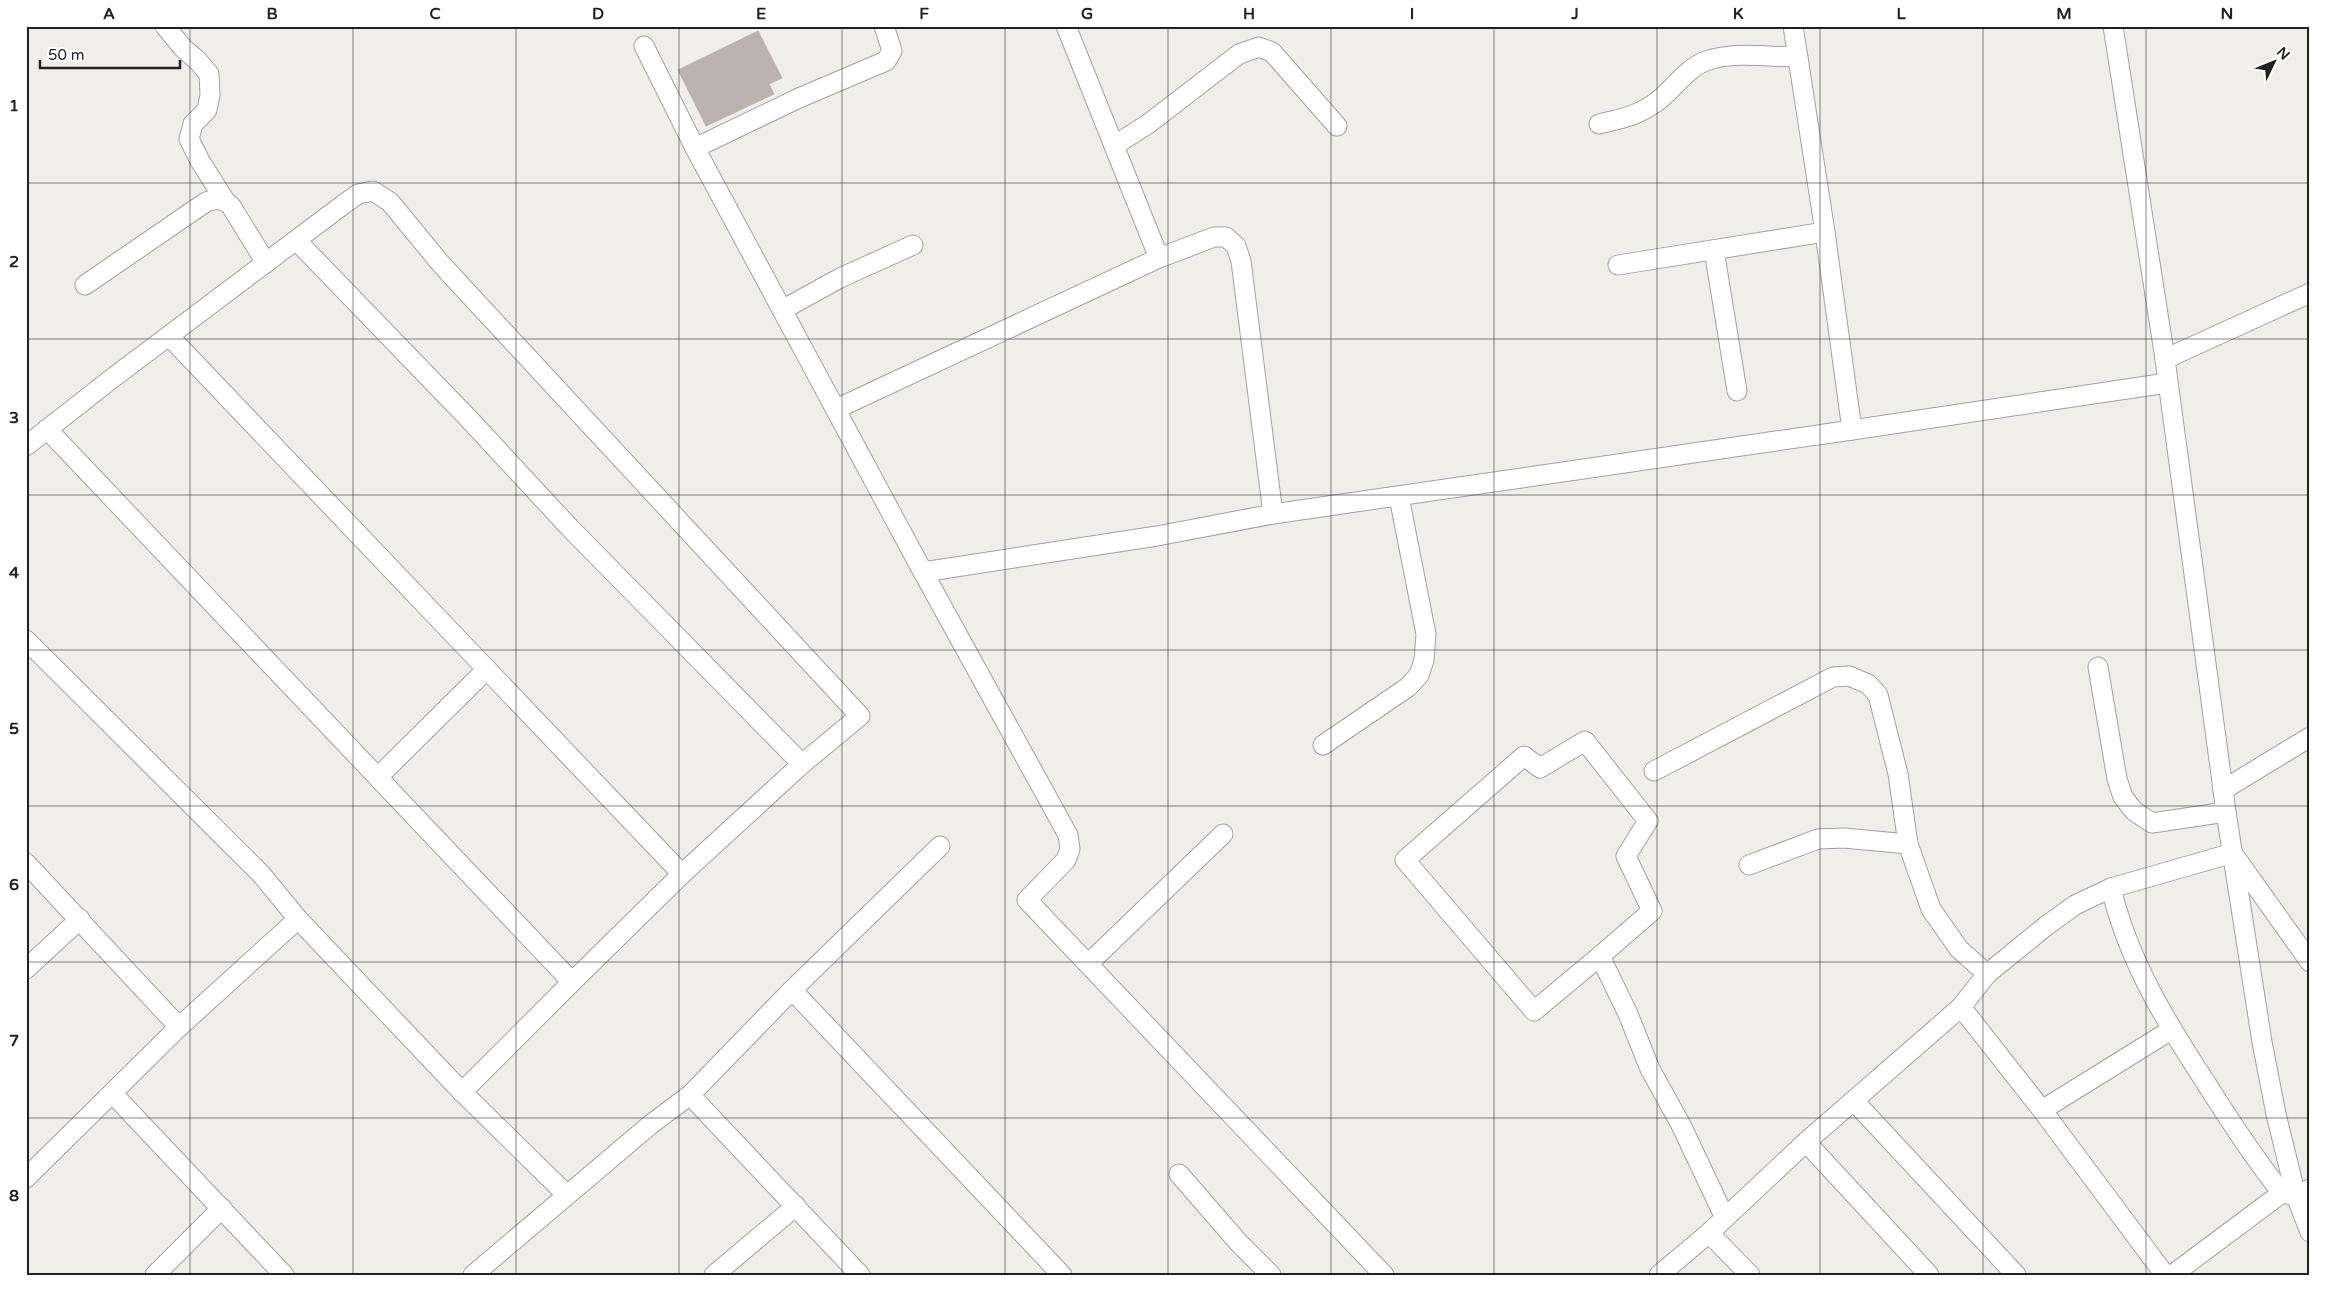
<svg xmlns="http://www.w3.org/2000/svg" width="2336" height="1301" font-family="'Varela Round',sans-serif">
	<style>
		.building { fill: #bab4af; stroke: #c1b7ac }
		.lines { fill: none; stroke-linecap: round; stroke-linejoin: round }
		.minor-casing { stroke: #a2a2a2; stroke-width: 21 }
		.minor { stroke: #fff; stroke-width: 19 }
		.grid { fill: none; stroke: #212121; stroke-width: 1; stroke-opacity: 0.55 }
		.neatline { fill: none; stroke: #212121; stroke-width: 2 }
		.grid-label { font-size: 16px; text-anchor: middle; font-weight: bold; fill: #212121 }
	</style>
	<rect width="100%" height="100%" fill="#f0eee9"/>
	<polygon class="building" points="758,31 782,78 769,84 774,94 706,126 678,70"/>
	<g class="lines">
		<defs>
			<g id="minor">
				<polyline points="165,26 183,48 198,61 209,74 210,95 207,110 193,124 189,139 200,161 224,199"/>
				<polyline points="1066,26 1159,258"/>
				<polyline points="1793,26 1825,232 1852,430 2167,383"/>
				<polyline points="2113,26 2165,359 2226,812 2262,1042 2276,1114 2296,1196 2310,1232"/>
				<polyline points="644,46 695,148 923,572 1068,835 1070,849 1066,860 1027,900 1384,1275"/>
				<path d="M1599 124C1624 118 1638 116 1659 100 1674 88 1687 68 1706 61 1733 51 1769 57 1798 57"/>
				<polyline points="1115,145 1148,124 1239,54 1259,47 1272,52 1337,126"/>
				<polyline points="695,148 799,98 886,61 892,51 884,26"/>
				<polyline points="1714,250 1737,391"/>
				<polyline points="1618,265 1825,232"/>
				<path d="M85 285 206 202C217 198 222 198 231 206L266 263"/>
				<polyline points="782,310 840,278 913,245"/>
				<polyline points="169,336 682,874"/>
				<polyline points="2165,359 2310,293"/>
				<polyline points="836,409 1159,258 1214,237 1226,237 1236,246 1241,261 1273,514"/>
				<polyline points="47,429 572,982 682,874 802,764"/>
				<polyline points="26,446 110,380 344,204 358,194 373,191 390,202 441,264 860,716 802,764 570,528 468,418 296,240"/>
				<polyline points="923,572 1157,536 1273,514 1852,430"/>
				<polyline points="26,640 261,874 298,919 462,1092 567,1195"/>
				<polyline points="2098,667 2117,779 2123,797 2134,811 2152,823 2226,812"/>
				<polyline points="1323,745 1408,687 1419,675 1424,660 1426,634 1399,497"/>
				<polyline points="1654,771 1833,677 1849,676 1868,684 1878,695 1898,774 1908,844 1931,909 1959,949 1987,974"/>
				<polyline points="378,777 487,669"/>
				<polyline points="2223,790 2310,737"/>
				<polyline points="2236,858 2310,962"/>
				<polyline points="26,863 179,1027"/>
				<polyline points="1749,865 1818,839 1844,838 1908,844"/>
				<path d="M2111 888C2128 960 2166 1022 2206 1083 2230 1121 2254 1158 2282 1193L2296 1196 2310 1189"/>
				<polyline points="1600,956 1534,1011 1405,860 1524,756 1540,768 1585,741 1648,821 1626,856 1652,911 1600,956 1628,1014 1650,1069 1681,1125 1725,1218"/>
				<polyline points="1089,963 1223,834"/>
				<polyline points="26,969 80,919"/>
				<polyline points="792,990 1062,1275"/>
				<polyline points="1961,1007 2042,1110 2165,1275"/>
				<polyline points="462,1092 572,982"/>
				<polyline points="113,1094 284,1275"/>
				<polyline points="690,1095 860,1275"/>
				<polyline points="1854,1101 2016,1275"/>
				<polyline points="2042,1110 2171,1030"/>
				<polyline points="1806,1142 1929,1275"/>
				<polyline points="1179,1174 1239,1243 1271,1275"/>
				<polyline points="26,1178 179,1027 298,919"/>
				<polyline points="1709,1233 1750,1275"/>
				<polyline points="155,1275 222,1208"/>
				<polyline points="473,1275 650,1125 690,1095 792,990 940,846"/>
				<polyline points="714,1275 796,1206"/>
				<polyline points="1659,1275 1709,1233 1806,1142 1961,1007 1987,974 2046,926 2075,905 2111,888 2233,853"/>
				<polyline points="2172,1275 2282,1193"/>
			</g>
		</defs>
		<use href="#minor" class="minor-casing"/>
		<use href="#minor" class="minor"/>
	</g>
	<path class="grid" d="M190 26V1275M353 26V1275M516 26V1275M679 26V1275M842 26V1275M1005 26V1275M1168 26V1275M1331 26V1275M1494 26V1275M1657 26V1275M1820 26V1275M1983 26V1275M2146 26V1275M26 183H2310M26 339H2310M26 495H2310M26 650H2310M26 806H2310M26 962H2310M26 1118H2310"/>
	<rect width="2336" height="1301" fill="none" stroke="#ffffff" stroke-width="55"/>
	<g transform="translate(2274 62) rotate(47)" stroke="#ffffff" stroke-width="4" paint-order="stroke">
	<path d="M0-4L9 19L0 12L-9 19Z" fill="#212121"/>
	<text y="-8" font-size="14" font-weight="bold" text-anchor="middle" fill="#212121">N</text>
	</g>
	<path d="M40 60v8h140v-8" fill="none" stroke="#212121" stroke-width="2.5"/>
	<text x="48" y="60" font-size="15" fill="#212121" stroke="#ffffff" stroke-width="4" paint-order="stroke">50 m</text>
	<rect x="28" y="28" width="2280" height="1246" class="neatline"/>
	<g class="grid-label">
		<text x="109" y="19">A</text>
		<text x="272" y="19">B</text>
		<text x="435" y="19">C</text>
		<text x="598" y="19">D</text>
		<text x="761" y="19">E</text>
		<text x="924" y="19">F</text>
		<text x="1087" y="19">G</text>
		<text x="1249" y="19">H</text>
		<text x="1412" y="19">I</text>
		<text x="1575" y="19">J</text>
		<text x="1738" y="19">K</text>
		<text x="1901" y="19">L</text>
		<text x="2064" y="19">M</text>
		<text x="2227" y="19">N</text>
		<text x="14" y="111">1</text>
		<text x="14" y="267">2</text>
		<text x="14" y="423">3</text>
		<text x="14" y="578">4</text>
		<text x="14" y="734">5</text>
		<text x="14" y="890">6</text>
		<text x="14" y="1046">7</text>
		<text x="14" y="1201">8</text>
	</g>
</svg>
